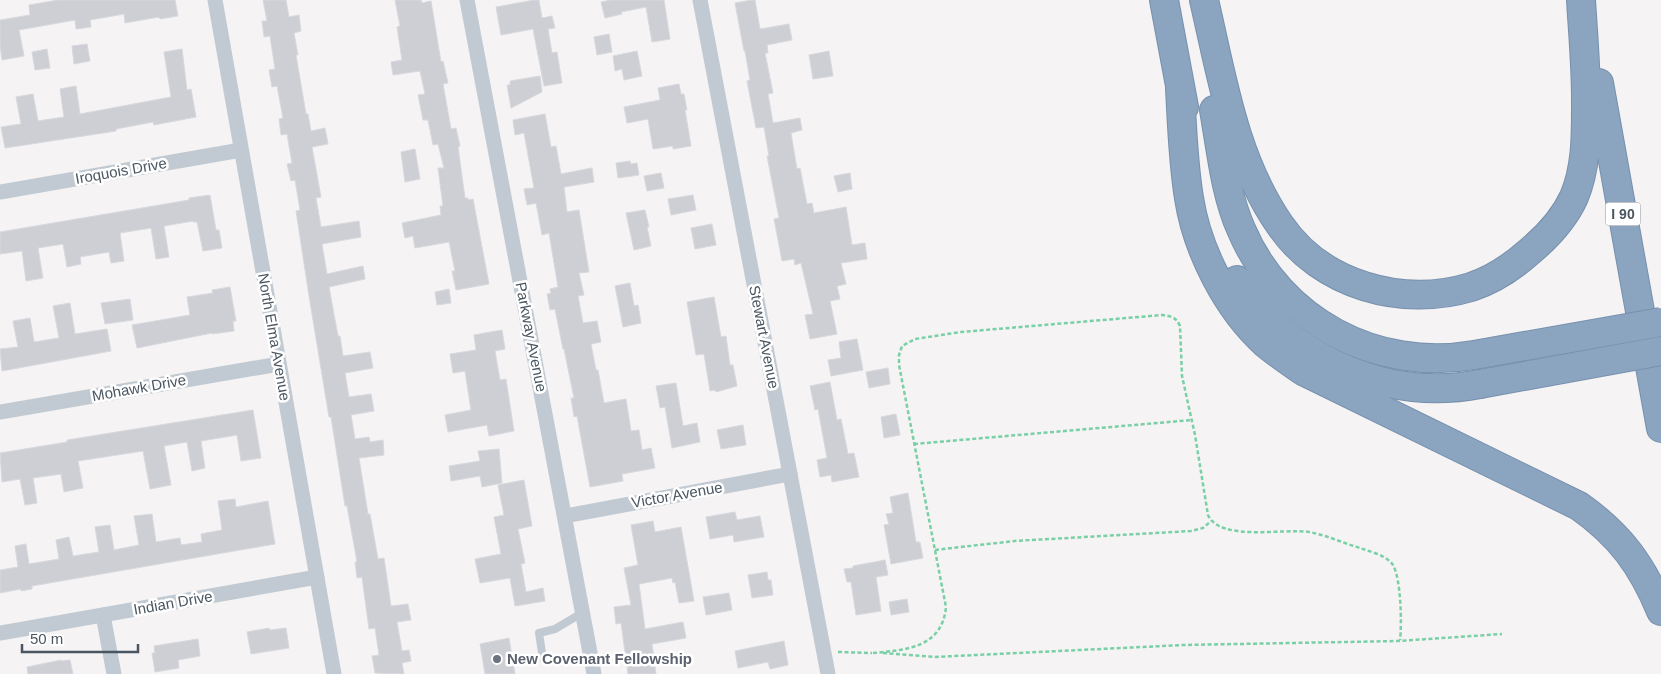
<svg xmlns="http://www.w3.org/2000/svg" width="1661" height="674" font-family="Arial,sans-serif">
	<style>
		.building { fill: #cdcfd5; stroke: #d7d9de }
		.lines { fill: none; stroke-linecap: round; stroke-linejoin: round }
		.highway-casing { stroke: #7690ad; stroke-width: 30 }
		.path { stroke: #7ad0a6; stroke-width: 2.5; stroke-dasharray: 4 2.5; stroke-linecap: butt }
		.lane { stroke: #c1cad2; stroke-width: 8 }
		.street { stroke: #c1cad2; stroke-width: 15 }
		.highway { stroke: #8ba5c1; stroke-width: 28 }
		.highway-bridge-casing { stroke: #7690ad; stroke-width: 30; stroke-linecap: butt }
		.highway-bridge { stroke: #8ba5c1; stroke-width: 28 }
		.worship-dot { fill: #6b7280; stroke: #fff; stroke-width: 2 }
		.labels { text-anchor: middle; stroke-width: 5; stroke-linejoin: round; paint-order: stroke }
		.shield { fill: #fff; stroke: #808990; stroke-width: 1 }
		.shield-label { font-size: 14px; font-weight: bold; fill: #4a5661 }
		.street-label { font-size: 15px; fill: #4a5661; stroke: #fff }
		.worship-label { font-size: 15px; font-weight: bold; fill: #5b616d; stroke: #fff; text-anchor: start }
	</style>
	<rect width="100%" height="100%" fill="#f5f3f3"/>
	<g class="building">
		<polygon points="58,0 175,0 178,16 160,19 159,17 125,23 124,14 90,20 91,27 76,29 75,20 19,30 24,56 2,60 0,45 0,20 30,15 29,5"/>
		<polygon points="263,0 286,0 289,17 299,15 301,31 294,33 298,55 296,55 306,114 308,114 311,131 325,128 328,144 312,147 321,197 316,198 321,227 359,221 361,237 322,244 327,274 363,266 365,279 329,287 338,336 340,336 343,356 370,352 373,368 345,373 349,397 371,394 374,411 351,415 355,439 369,437 370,442 383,440 384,455 359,458 368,514 370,514 378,559 384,558 391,606 408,604 411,620 397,622 402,651 409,650 411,661 402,663 404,674 375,673 372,656 379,655 375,628 369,629 362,577 357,578 355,562 357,562 347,506 345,506 331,417 329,417 309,296 296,211 300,210 295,180 291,181 287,164 292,163 287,134 281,135 279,119 283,118 277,86 272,87 269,70 275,69 270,36 264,37 262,21 267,21"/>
		<polygon points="395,0 421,0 422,3 431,1 441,62 443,61 448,83 443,84 451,129 456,128 460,146 458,147 465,198 468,198 468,200 473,199 489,284 456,290 452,271 455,271 449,242 415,248 413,236 405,238 402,223 441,215 440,206 443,206 438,168 444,168 438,144 433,145 428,120 423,120 418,95 425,94 420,71 393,75 391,62 402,60 397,27 400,26"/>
		<polygon points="534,0 539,0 542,18 552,16 555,28 548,29 552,53 557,52 562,83 544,86 533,29 501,35 496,7"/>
		<polygon points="611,0 664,0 670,39 652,42 646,7 621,12 622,14 605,18 601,2"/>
		<polygon points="752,0 755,0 760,29 789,24 792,40 767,45 768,53 765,53 773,93 768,94 773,123 800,118 802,130 791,133 797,169 800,168 807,204 812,203 814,213 846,207 852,245 865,243 867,259 841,263 846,284 837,286 840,299 830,301 837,334 810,339 805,315 813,314 801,263 795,265 794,259 782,261 774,219 779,218 767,156 769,156 764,127 756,128 747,81 750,80 745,51 744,51 735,3"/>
		<polygon points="609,34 612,52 597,55 594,37"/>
		<polygon points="87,44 90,61 74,64 72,46"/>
		<polygon points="47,49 50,68 35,70 32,52"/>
		<polygon points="182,49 187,90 191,89 196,117 154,125 153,122 116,129 116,131 5,148 1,127 21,124 16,97 33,94 38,121 64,117 60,89 76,86 80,114 171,97 164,52"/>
		<polygon points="637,51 642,76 624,80 622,69 615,71 613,56"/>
		<polygon points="829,51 833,76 813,79 809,55"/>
		<polygon points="540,76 542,92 511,108 507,85 510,85 510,81"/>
		<polygon points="679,84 681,94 684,94 687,110 685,110 691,146 673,149 673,146 653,149 648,119 627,123 624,107 660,100 658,88"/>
		<polygon points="545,114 551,147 556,146 561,174 592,168 594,182 564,187 567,212 579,210 589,272 579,273 584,295 578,296 583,323 597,321 601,342 591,344 596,370 598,370 604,403 626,399 631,431 639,430 642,450 651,448 655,468 622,474 623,481 590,487 577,416 574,417 571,398 574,398 564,349 563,349 555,309 550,310 547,294 551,293 550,289 558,287 549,233 542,235 536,203 527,205 524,189 534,188 524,133 515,135 513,120"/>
		<polygon points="415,149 420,179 405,182 401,152"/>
		<polygon points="630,161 631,164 637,163 639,175 618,178 616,163"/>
		<polygon points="661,173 664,188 647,191 644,176"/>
		<polygon points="850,173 852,189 838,192 834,176"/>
		<polygon points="210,195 216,230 219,230 222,248 203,251 197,222 193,222 193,221 164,226 169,257 156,259 151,228 120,233 124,261 111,263 109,252 80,257 81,264 67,267 63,244 38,248 43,278 26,281 22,251 0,254 0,232 189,200 189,198"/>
		<polygon points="693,195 696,210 671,215 668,199"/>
		<polygon points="645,210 649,227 647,227 651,246 634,250 626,213"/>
		<polygon points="712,224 716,245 695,249 691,228"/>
		<polygon points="630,283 634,306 638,305 641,323 623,327 615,286"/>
		<polygon points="230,287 236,321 233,321 234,331 212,334 212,333 137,348 132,325 190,315 187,297 213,293 212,290"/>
		<polygon points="449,289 451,303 437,305 435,292"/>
		<polygon points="714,297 721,337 726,336 730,365 733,365 737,386 716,392 715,390 710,391 704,354 696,355 687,302"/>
		<polygon points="130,299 133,320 105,324 101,303"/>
		<polygon points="70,303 75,334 107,329 111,351 2,371 0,349 18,347 13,321 30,318 34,342 59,338 53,306"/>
		<polygon points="502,330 505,349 495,351 500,380 506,379 514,431 489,436 487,425 448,432 445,415 471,410 465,371 453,373 450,354 476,350 474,335"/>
		<polygon points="857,339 863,370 831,376 828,360 841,358 839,342"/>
		<polygon points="888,368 890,384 869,388 866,372"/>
		<polygon points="830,382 837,420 841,419 848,454 854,453 859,477 832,482 831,475 820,477 817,460 827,458 818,409 815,410 810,386"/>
		<polygon points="676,383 683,426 697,423 700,442 672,448 665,407 660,408 656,386"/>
		<polygon points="253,410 261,458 241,461 237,435 201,441 205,468 192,471 187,442 164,446 171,485 150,489 143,451 78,461 83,488 64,492 61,474 33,478 37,503 25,505 20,479 2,482 0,453 67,442 67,440 92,436"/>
		<polygon points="896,414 900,435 884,438 881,417"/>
		<polygon points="743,425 746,445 721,449 717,430"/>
		<polygon points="499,449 502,483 482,487 480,476 451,481 449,466 480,461 478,451"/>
		<polygon points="524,480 532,526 518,529 525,563 521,564 526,592 543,588 545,601 515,606 510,578 480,583 475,559 501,554 494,517 504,515 498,485"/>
		<polygon points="908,493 916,542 920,542 923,558 891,564 884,525 889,524 886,514 893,513 890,497"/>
		<polygon points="235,499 236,507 268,501 275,544 32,586 32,589 21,591 21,589 0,593 0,570 18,567 15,546 26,544 29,564 59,559 56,540 69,537 73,556 99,552 95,527 110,525 114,550 139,545 134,516 152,514 156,542 180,538 181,545 202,542 201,534 222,530 218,501"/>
		<polygon points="735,512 737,520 760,516 764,537 734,542 733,535 710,539 706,517"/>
		<polygon points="653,521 655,532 681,527 694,601 679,603 675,582 673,583 672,578 639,584 645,629 683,622 686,638 652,644 656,674 628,674 621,623 616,624 614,607 631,605 624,568 638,565 631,525"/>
		<polygon points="885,560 888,575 876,577 881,611 856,615 851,582 847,582 844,569 853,568 853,566"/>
		<polygon points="767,572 768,580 771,580 773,595 752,598 748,575"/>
		<polygon points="729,593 732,610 706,615 703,597"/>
		<polygon points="907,599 909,612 891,615 889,602"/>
		<polygon points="269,628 270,630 286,628 289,648 251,654 247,632"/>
		<polygon points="509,638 515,674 485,674 480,644"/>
		<polygon points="198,639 200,656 178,660 179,668 155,672 152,653 155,653 154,646"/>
		<polygon points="784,641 788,665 770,669 768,662 738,668 735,651"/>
		<polygon points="61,660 61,661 70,660 73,674 28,674 27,667"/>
	</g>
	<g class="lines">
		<defs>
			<g id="highway">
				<polyline points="1164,0 1184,107"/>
				<path d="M1204 0C1222 77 1234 159 1280 225 1321 285 1402 308 1471 287 1492 280 1512 267 1529 252 1547 237 1564 219 1574 197 1587 166 1586 133 1586 99 1586 66 1583 33 1581 0"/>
				<polyline points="1599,83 1661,428"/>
				<path d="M1180 88C1182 125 1183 162 1189 198 1197 250 1227 309 1266 344 1278 354 1290 362 1303 371L1579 506C1620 535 1642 565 1661 611"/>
				<path d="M1214 110C1221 149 1225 193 1241 229 1280 321 1376 372 1474 355"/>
				<path d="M1237 280C1291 359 1386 402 1480 384"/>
			</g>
		</defs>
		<use href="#highway" class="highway-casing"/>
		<g class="path">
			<polyline points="914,444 1192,420"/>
			<polyline points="935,550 1014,541 1191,531 1203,528 1211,521"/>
			<polyline points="838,652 872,653"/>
			<path d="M873 653C906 650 942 648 946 607L899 365V355L902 346 915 339 961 332 1162 315C1171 316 1176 317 1180 326L1182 376 1195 435 1208 515C1220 542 1284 528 1309 532 1326 535 1343 543 1360 548 1371 552 1386 555 1393 565 1401 579 1402 624 1400 640"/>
			<polyline points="883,653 934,657 1184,645 1398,641 1502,634"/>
		</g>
		<polyline class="lane" points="543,659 539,633 555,629 582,613"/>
		<g class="street">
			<polyline points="215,0 334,674"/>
			<polyline points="467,0 594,674"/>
			<polyline points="700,0 828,674"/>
			<polyline points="0,192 241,150"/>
			<polyline points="0,412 279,364"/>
			<polyline points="565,516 790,474"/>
			<polyline points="103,615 114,674"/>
			<polyline points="0,633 317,577"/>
		</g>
		<use href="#highway" class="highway"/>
		<defs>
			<g id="highway-bridge">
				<polyline points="1474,355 1661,322"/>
				<polyline points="1480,384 1661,351"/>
			</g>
		</defs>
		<use href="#highway-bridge" class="highway-bridge-casing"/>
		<use href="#highway-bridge" class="highway-bridge"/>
	</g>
	<circle class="worship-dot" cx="497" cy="659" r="5"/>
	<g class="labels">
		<rect class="shield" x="1605.5" y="202.5" width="35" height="23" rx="4"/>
		<g class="shield-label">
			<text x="1623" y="219">I 90</text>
		</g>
		<g class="street-label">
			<text transform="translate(121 171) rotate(-10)" y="5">Iroquois Drive</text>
			<text transform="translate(274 337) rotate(80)" y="5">North Elma Avenue</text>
			<text transform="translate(531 337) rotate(79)" y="5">Parkway Avenue</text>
			<text transform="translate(764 337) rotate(79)" y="5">Stewart Avenue</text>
			<text transform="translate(139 388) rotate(-10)" y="5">Mohawk Drive</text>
			<text transform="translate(677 495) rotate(-10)" y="5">Victor Avenue</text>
			<text transform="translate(173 603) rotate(-10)" y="5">Indian Drive</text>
		</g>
		<g class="worship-label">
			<text x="507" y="664">New Covenant Fellowship</text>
		</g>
	</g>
	<path d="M22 644v8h116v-8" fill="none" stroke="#4a5661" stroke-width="2.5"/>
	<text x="30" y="644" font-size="15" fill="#4a5661" stroke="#ffffff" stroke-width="4" paint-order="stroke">50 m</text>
</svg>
